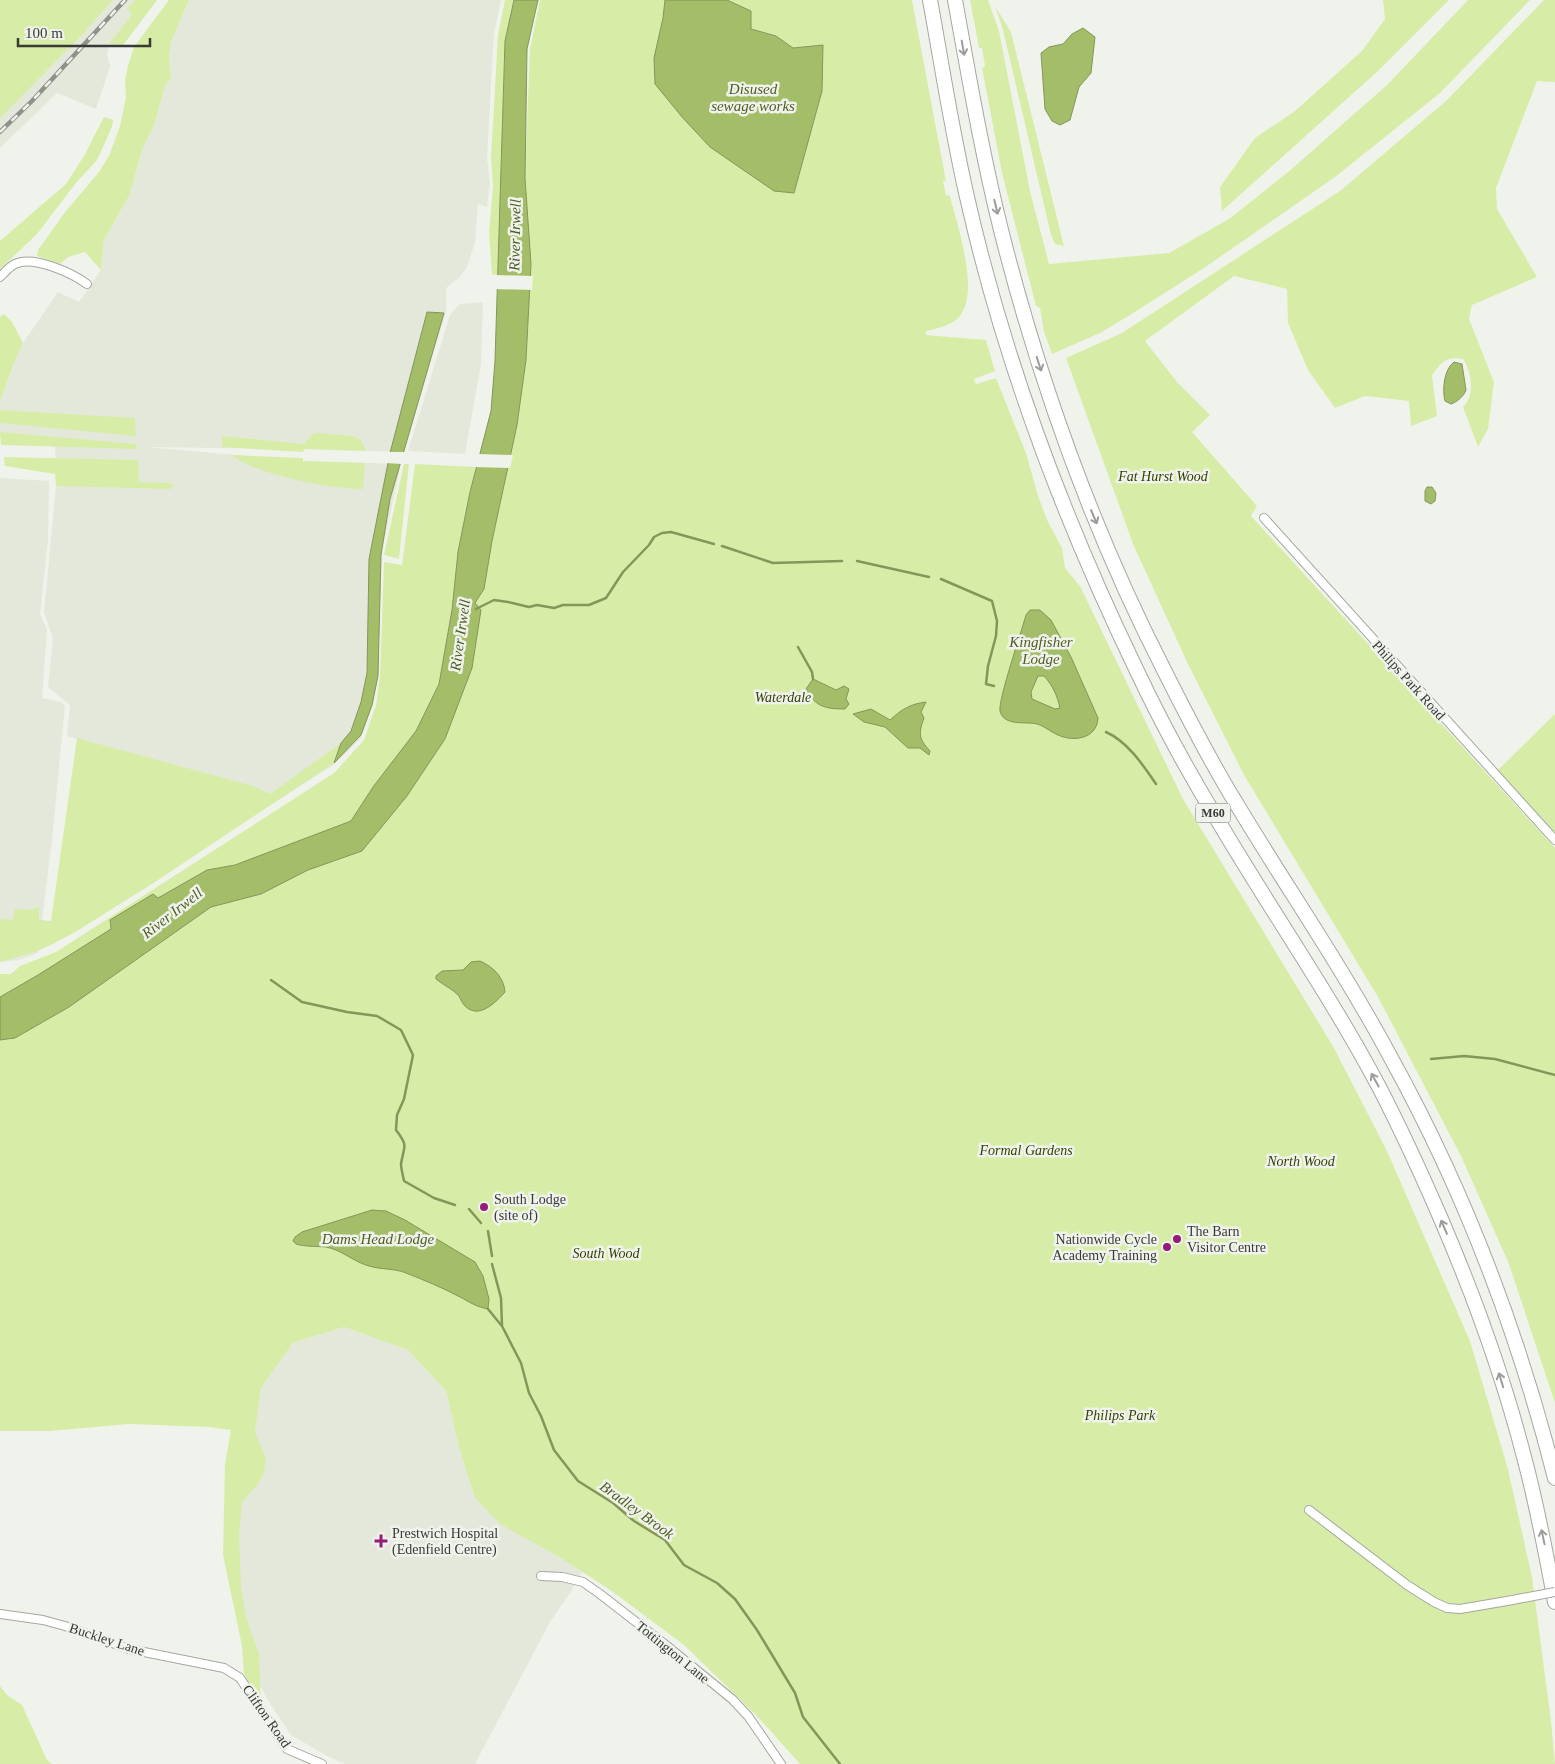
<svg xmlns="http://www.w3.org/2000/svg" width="1555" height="1764" font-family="'Times New Roman',serif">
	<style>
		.built { fill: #e4e8db }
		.green { fill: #d7eda7 }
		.water { fill: #a4bd68; stroke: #849659; fill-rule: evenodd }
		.pier { fill: #f0f3ec }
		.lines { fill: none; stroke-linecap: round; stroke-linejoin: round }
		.stream { stroke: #849659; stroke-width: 2.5 }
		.street-casing { stroke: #a5a7a1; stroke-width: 10 }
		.highway-casing { stroke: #a5a7a1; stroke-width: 16 }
		.street { stroke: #fff; stroke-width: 8 }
		.highway { stroke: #fff; stroke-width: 14 }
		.rail-casing { stroke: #8f918c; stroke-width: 4.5 }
		.rail { stroke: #f0f3ec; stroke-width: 2.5; stroke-dasharray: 8; stroke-linecap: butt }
		.street-bridge-casing { stroke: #a5a7a1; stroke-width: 10; stroke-linecap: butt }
		.street-bridge { stroke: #fff; stroke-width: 8 }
		.oneway { stroke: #9c9c9b }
		.poi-dot { fill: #941b77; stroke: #f0f3ec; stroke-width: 2 }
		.labels { text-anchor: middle; stroke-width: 5; stroke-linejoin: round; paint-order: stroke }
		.shield { fill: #f0f3ec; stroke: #70726d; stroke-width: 1 }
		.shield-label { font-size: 12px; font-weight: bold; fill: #393a37 }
		.park-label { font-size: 14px; font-style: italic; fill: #334100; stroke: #f0f3ec }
		.street-label { font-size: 14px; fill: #393a37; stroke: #f0f3ec }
		.poi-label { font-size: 14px; fill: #393a37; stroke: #f0f3ec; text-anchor: start }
		.water-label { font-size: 15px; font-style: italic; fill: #4e5e23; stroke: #f0f3ec }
	</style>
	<rect width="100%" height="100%" fill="#f0f3ec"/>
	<g class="built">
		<polygon points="99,0 157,0 123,45 109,44 107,54 110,65 108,73 96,109 57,93 0,148 0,107"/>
		<polygon points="189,0 501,0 494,33 487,158 490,184 487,207 478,204 475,242 467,267 460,277 446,288 446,312 403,452 303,449 146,447 302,461 401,464 382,551 378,676 373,705 361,738 335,764 280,799 67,736 70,705 48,687 53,639 44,612 56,486 55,441 0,437 0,402 14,363 23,343 58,292 79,302 101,270 104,240 130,194 142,150 155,123 165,86 171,78 169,55 172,40"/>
		<polygon points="483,302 481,364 465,454 408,451 450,315 460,304"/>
		<polygon points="0,478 49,481 48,541 40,614 47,630 42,698 60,702 65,706 52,840 38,953 19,960 0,962"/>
		<polygon points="344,1327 408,1350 446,1391 459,1448 475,1498 582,1572 572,1590 550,1622 475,1764 345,1764 327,1756 291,1735 269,1702 255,1675 230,1557 255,1433 261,1388 293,1343"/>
	</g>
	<g class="green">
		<polygon points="0,0 113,0 80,37 0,118"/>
		<polygon points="135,0 157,0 123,45 109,44 132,14 127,9"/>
		<polygon points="169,0 189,0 172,40 169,55 171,78 165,86 155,123 142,150 130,194 104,240 101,270 85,252 68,257 60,264 37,256 38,250 66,211 99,172 109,156 120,126 126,97 125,80 129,62 134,47"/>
		<polygon points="505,0 514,0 505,41 498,274 492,275 489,233 493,186 491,157 498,35"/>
		<path d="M540 0H665L663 18 794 193 822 91V45L793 48 776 36 751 29V11L727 0H912L946 181H943L946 195 950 196C957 225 983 298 956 320 948 326 936 329 926 331V335L986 340 995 371 974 379 976 384 996 378 1026 453 1038 496 1048 522 1062 548 1065 568 1080 586 1183 799 1334 1048 1387 1151 1470 1341 1508 1469 1532 1577 1551 1721 1555 1764H800L757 1716 684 1645 613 1592 561 1558 500 1524 475 1498 459 1448 446 1391 408 1350 344 1327 293 1343 261 1388 255 1433 266 1458 264 1473 258 1484 242 1502 239 1534 241 1588 246 1617 259 1654 261 1702 244 1674 242 1646 223 1555 225 1464 231 1430 209 1427 129 1424 50 1431H0V1040L15 1038 69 1007 211 907 261 894 308 870 362 851 407 796 445 739 475 603 484 589 492 541 517 425 526 360 531 264 525 178 530 49Z"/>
		<polygon points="970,0 988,0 999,31 1030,191 1049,264 1169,253 1229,219 1287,173 1387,85 1468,0 1530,0 1440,93 1335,177 1204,268 1130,315 1100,333 1052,354 1044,332 1040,308 1036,306 1002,173 982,68 985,66 982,48 979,48"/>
		<polygon points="1383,0 1449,0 1378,71 1222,211 1220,187 1255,138 1295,111 1362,51 1385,19"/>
		<path d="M1544 0H1555V82L1537 81 1496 188 1497 209 1537 277 1472 305 1469 319 1494 382 1488 429 1478 447 1463 407C1475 396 1472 372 1463 359 1445 356 1442 362 1432 375L1437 416 1411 426 1409 401 1365 396 1335 408 1308 370 1288 323 1287 289 1234 276 1145 341 1177 382 1210 415 1192 432 1257 506 1251 516 1555 848V1403L1509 1264 1461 1156 1378 997 1244 775 1187 662 1133 544 1066 358 1122 333 1340 191 1446 101Z"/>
		<polygon points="995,6 1011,32 1064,246 1055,244 1051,235 1003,30"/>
		<polygon points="104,117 113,120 112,127 97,160 75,184 37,234 0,269 0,241 66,184 84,156"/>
		<polygon points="4,314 12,322 23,343 14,363 0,402 0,317"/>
		<polygon points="0,410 135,418 136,436 0,423"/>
		<polygon points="0,432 136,444 137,449 1,445"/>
		<polygon points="318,433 352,436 361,440 366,451 304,449 303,452 222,447 222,436 304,444 313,434"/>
		<path d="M232 455 303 458V461L365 463 363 489C335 490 252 474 232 455Z"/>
		<polygon points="4,457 138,460 139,482 169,483 174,485 171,489 56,486 55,474 5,466"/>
		<polygon points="404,464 409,464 399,559 384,555"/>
		<polygon points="415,464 476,467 458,552 452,610 439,684 416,731 373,787 351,821 235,865 207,870 158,898 110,920 111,929 38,975 0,997 0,974 11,974 20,966 56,952 334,773 364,740 376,705 380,676 384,562 402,565"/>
		<polygon points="1555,714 1555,835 1498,770"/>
		<polygon points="77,738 253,786 270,794 341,743 334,763 155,882 77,931 53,944 35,952 0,962 0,919 13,920 15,909 29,910 39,907 39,920 51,921"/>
		<polygon points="0,1686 7,1695 22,1705 47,1760 52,1764 0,1764"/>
	</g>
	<g class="water">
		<polygon points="514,0 538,0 527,49 525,178 531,264 526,360 517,425 492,541 484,589 475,603 481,610 472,668 445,739 407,796 362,851 308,870 261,894 211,907 69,1007 15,1038 0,1040 0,997 38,975 111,929 110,920 153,894 158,898 207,870 235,865 351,821 373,787 416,731 439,684 452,610 458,552 470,492 491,411 495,361 505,41"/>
		<polygon points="665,0 727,0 751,11 751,29 776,36 793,48 823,45 822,91 794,193 774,191 710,147 682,117 655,84 654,58 663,18"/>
		<polygon points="1083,28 1095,37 1091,73 1079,87 1070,120 1060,125 1052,121 1045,109 1041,53 1049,47 1063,44 1072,34"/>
		<polygon points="427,312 444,313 390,499 381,555 378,676 372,705 361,735 334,763 341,743 351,731 361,702 367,673 369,559 390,453"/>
		<path d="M1454 362 1462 364 1466 390C1464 396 1457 402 1451 404L1445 401C1442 390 1444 369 1454 362Z"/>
		<polygon points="1427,487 1432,487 1436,493 1435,501 1431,504 1425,501 1425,491"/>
		<path d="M1030 610H1040L1051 620 1071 657 1098 718C1097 740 1071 743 1054 733 1048 730 1044 726 1037 724 1026 721 1004 727 1000 711 998 700 1022 630 1026 615ZM1038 676H1044C1053 686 1057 695 1060 708L1055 709 1032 699 1031 692Z"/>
		<path d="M813 679 836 690 844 686 849 689 846 699 849 704 845 709C826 709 815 707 806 689Z"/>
		<path d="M926 702 921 712 924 718C918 734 919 739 930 751L929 755 920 748H908L885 727 864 722 853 714 871 709 890 720C902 709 910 704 926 702Z"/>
		<path d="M480 961C494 967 504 978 505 992 496 1002 479 1020 465 1006 462 1003 461 1000 459 996 453 989 443 985 436 979V976L442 971 463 970 471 962Z"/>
		<path d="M372 1210 386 1211 405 1220 475 1262 483 1276 489 1299 488 1309C477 1307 469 1302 460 1297 443 1288 424 1280 406 1273 394 1268 382 1270 369 1266 354 1262 342 1250 326 1247 316 1246 306 1247 296 1244L293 1241 295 1237 302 1232Z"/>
	</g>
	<g class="pier">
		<polygon points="495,275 533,276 532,290 494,289"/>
		<polygon points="387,452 405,452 402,464 385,463"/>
		<polygon points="477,454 513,455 510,468 473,467"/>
	</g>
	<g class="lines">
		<g class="stream">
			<polyline points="722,546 773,563 842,561"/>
			<polyline points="857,561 929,577"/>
			<polyline points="941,579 992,601 997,621 996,636 988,666 986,684 994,686"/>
			<polyline points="476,609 494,600 508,602 529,607 537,605 554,608 563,605 589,605 606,598 623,572 649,545 654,537 662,533 671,532 714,544"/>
			<polyline points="798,647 812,672 813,679"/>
			<path d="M1106 732C1128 742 1143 765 1156 784"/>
			<path d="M271 980 302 1002 347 1012 377 1016 401 1030 413 1055 404 1099 397 1115 396 1130C409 1147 404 1145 401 1164 401 1169 403 1175 404 1181L434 1198 455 1205"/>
			<polyline points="1431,1059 1464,1056 1495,1059 1555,1075"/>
			<polyline points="469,1209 481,1223"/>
			<polyline points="488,1231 492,1256"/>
			<polyline points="492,1264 501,1298 502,1326 521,1363 529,1393 541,1416 554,1450 578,1481 613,1503 634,1521 665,1540 684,1565 717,1583 735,1599 757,1630 795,1693 803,1717 840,1764"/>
			<polyline points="488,1309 501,1325"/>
		</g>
		<defs>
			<g id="street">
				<path d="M0 277C5 272 10 266 15 264 33 255 72 273 87 284"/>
				<polyline points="1264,518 1555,840"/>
				<polyline points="1309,1510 1407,1585 1434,1602 1447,1608 1460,1609 1507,1601"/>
				<polyline points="541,1576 562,1577 583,1582 600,1594 667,1646 732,1699 748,1716 781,1764"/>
				<polyline points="0,1614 43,1620 65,1626 129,1649 224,1668 240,1678 287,1749 322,1764"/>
			</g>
			<g id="highway">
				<path d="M930 0C942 66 952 132 967 197 1004 361 1064 520 1137 671 1162 724 1190 775 1220 824 1272 912 1330 995 1378 1085 1401 1129 1421 1173 1441 1219 1474 1296 1503 1375 1524 1457 1537 1505 1546 1553 1555 1602"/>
				<path d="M955 0C969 77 982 154 1001 230 1039 381 1092 529 1163 668 1186 714 1209 759 1236 803 1287 888 1344 970 1391 1058 1464 1190 1518 1332 1555 1478"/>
			</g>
		</defs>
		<use href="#street" class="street-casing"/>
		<use href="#highway" class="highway-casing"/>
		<use href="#street" class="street"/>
		<use href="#highway" class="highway"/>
		<defs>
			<polyline id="rail" points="0,132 32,101 125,0"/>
		</defs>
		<use href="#rail" class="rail-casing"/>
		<use href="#rail" class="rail"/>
		<defs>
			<polyline id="street-bridge" points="1507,1601 1555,1592"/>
		</defs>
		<use href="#street-bridge" class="street-bridge-casing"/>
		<use href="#street-bridge" class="street-bridge"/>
	</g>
	<defs><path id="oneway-shaft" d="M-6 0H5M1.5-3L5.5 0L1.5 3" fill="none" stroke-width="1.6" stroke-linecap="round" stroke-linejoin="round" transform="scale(1.25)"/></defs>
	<g class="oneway">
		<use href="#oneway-shaft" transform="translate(963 48) rotate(80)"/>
		<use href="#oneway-shaft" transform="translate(996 207) rotate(77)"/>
		<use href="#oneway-shaft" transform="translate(1039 364) rotate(72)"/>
		<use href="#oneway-shaft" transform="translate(1094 517) rotate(67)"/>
		<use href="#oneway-shaft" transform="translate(1375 1080) rotate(-119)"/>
		<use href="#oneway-shaft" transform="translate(1444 1227) rotate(-113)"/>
		<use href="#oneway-shaft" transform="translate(1501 1380) rotate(-107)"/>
		<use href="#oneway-shaft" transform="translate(1543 1537) rotate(-102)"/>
	</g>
	<g class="poi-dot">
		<circle cx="484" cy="1207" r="5"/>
		<circle cx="1177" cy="1239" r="5"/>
		<circle cx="1167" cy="1247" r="5"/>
		<path d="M378.5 1533.5h5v5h5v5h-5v5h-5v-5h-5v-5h5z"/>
	</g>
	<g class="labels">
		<rect class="shield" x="1195.5" y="803.5" width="35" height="19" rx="4"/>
		<g class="shield-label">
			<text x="1213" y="817">M60</text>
		</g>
		<g class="park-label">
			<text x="1163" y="481">Fat Hurst Wood</text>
			<text x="783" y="702">Waterdale</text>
			<text x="1026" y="1155">Formal Gardens</text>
			<text x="1301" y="1166">North Wood</text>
			<text x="606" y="1258">South Wood</text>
			<text x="1120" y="1420">Philips Park</text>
		</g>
		<g class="street-label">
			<text transform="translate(1409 680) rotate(48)" y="5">Philips Park Road</text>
			<text transform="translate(107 1639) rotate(18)" y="5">Buckley Lane</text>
			<text transform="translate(673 1652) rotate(39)" y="5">Tottington Lane</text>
			<text transform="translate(267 1716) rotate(55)" y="5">Clifton Road</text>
		</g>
		<g class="poi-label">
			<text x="494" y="1204">South Lodge<tspan x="494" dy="16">(site of)</tspan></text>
			<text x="1187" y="1236">The Barn<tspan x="1187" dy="16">Visitor Centre</tspan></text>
			<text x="1157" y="1244" text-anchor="end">Nationwide Cycle<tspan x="1157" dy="16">Academy Training</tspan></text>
			<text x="392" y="1538">Prestwich Hospital<tspan x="392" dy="16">(Edenfield Centre)</tspan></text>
		</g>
		<g class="water-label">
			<text x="753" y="94">Disused<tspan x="753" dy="17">sewage works</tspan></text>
			<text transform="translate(515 235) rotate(-89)" y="5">River Irwell</text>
			<text transform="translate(460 635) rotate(-82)" y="5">River Irwell</text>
			<text x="1041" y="647">Kingfisher<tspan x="1041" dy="17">Lodge</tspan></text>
			<text transform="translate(172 913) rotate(-38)" y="5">River Irwell</text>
			<text x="378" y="1244">Dams Head Lodge</text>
			<text transform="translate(637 1510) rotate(36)" y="5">Bradley Brook</text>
		</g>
	</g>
	<path d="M18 38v8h132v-8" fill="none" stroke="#393a37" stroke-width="2.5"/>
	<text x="25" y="38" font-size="15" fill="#393a37" stroke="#f0f3ec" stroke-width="4" paint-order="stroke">100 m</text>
</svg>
